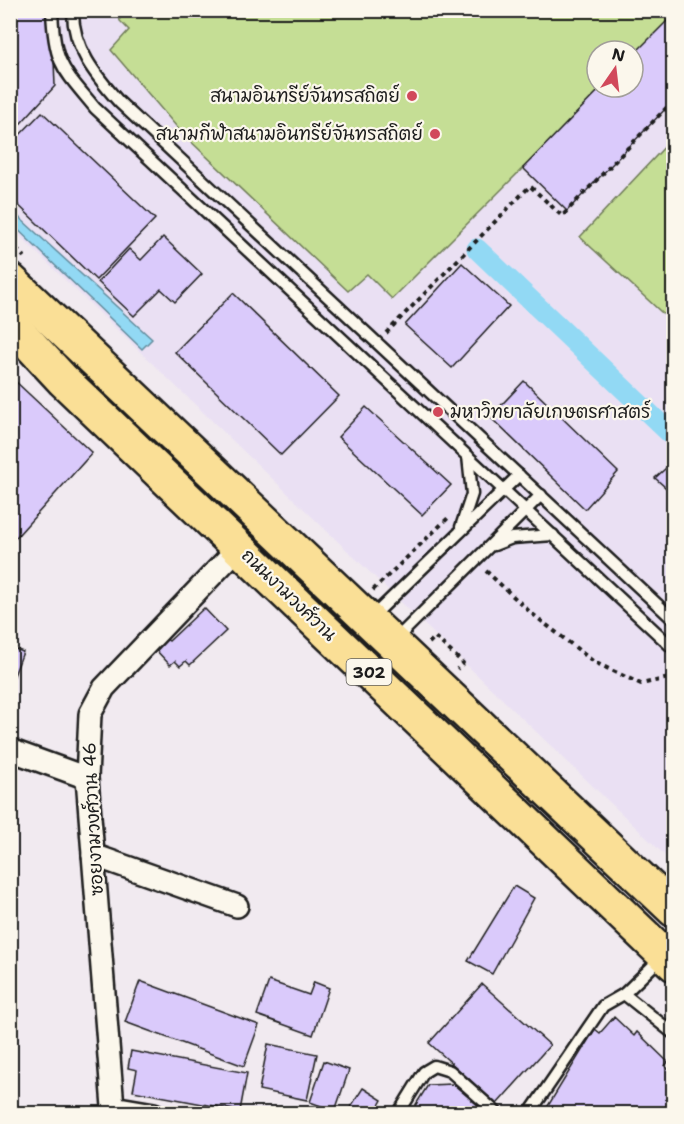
<svg xmlns="http://www.w3.org/2000/svg" width="684" height="1124" font-family="'Shantell Sans','Playpen Sans Thai',sans-serif">
	<style>
		.built { fill: #eae0f3; fill-rule: evenodd }
		.green { fill: #c5de95; stroke: #707d58; stroke-width: 1.5; fill-rule: evenodd }
		.water { fill: #92d9f4; stroke: #638d9e; stroke-width: 1.5 }
		.lines { fill: none; stroke-linecap: round; stroke-linejoin: round }
		.canal { stroke: #92d9f4; stroke-width: 21 }
		.building { fill: #dacafb; stroke: #1c1c1c; stroke-width: 1.5 }
		.service-casing { stroke: #1c1c1c; stroke-width: 15 }
		.minor-casing { stroke: #1c1c1c; stroke-width: 26 }
		.primary-casing { stroke: #1c1c1c; stroke-width: 38 }
		.path { stroke: #1c1c1c; stroke-width: 4; stroke-dasharray: 4.5 4.5; stroke-linecap: butt }
		.service { stroke: #fbf7ec; stroke-width: 10 }
		.minor { stroke: #fbf7ec; stroke-width: 21 }
		.primary { stroke: #fadf96; stroke-width: 33 }
		.poi-dot { fill: #d1495b; stroke: #fbf7ec; stroke-width: 2 }
		.labels { text-anchor: middle; stroke-width: 4.5; stroke-linejoin: round; paint-order: stroke }
		.shield { fill: #fbf7ec; stroke: #5f5e5a; stroke-width: 1.5 }
		.shield-label { font-size: 16px; font-weight: bold; fill: #1c1c1c }
		.poi-label { font-size: 18px; fill: #1c1c1c; stroke: #fbf7ec; text-anchor: end }
		.street-label { font-size: 18px; fill: #1c1c1c; stroke: #fbf7ec }
	</style>
	<rect width="100%" height="100%" fill="#f1eaf0"/>
	<filter id="ink" filterUnits="userSpaceOnUse"><feTurbulence type="fractalNoise" baseFrequency=".0167" numOctaves="2"/><feDisplacementMap in="SourceGraphic" scale="12" xChannelSelector="R" yChannelSelector="G"/><feConvolveMatrix kernelMatrix="1 2 1 2 8 2 1 2 1" color-interpolation-filters="sRGB"/></filter>
	<g filter="url(#ink)">
		<path class="built" d="M10 11H673V863L11 228ZM597 51H633V87H597Z"/>
		<g class="green">
			<path d="M118 11H673V100L523 168 392 299 367 274 348 291 182 133 111 50 129 30 120 21ZM597 51H633V87H597Z"/>
			<polygon points="673,138 673,323 580,237"/>
		</g>
		<polygon class="water" points="10,209 152,339 142,349 11,223"/>
		<g class="lines">
			<polyline class="canal" points="477,249 674,437"/>
		</g>
		<g class="building">
			<polygon points="10,10 52,10 55,86 10,135"/>
			<polygon points="674,14 674,100 567,211 523,168 602,87 633,87 633,55"/>
			<polygon points="42,112 155,219 96,280 10,197 10,145"/>
			<polygon points="163,237 202,274 175,302 161,289 134,316 98,282 129,249 141,260"/>
			<polygon points="462,263 509,306 452,368 405,325"/>
			<polygon points="233,293 339,396 281,455 175,352"/>
			<polygon points="14,380 92,453 10,544 10,384"/>
			<polygon points="524,381 618,472 585,509 490,417"/>
			<polygon points="366,407 451,485 422,515 338,437"/>
			<polygon points="674,461 674,495 655,478"/>
			<polygon points="204,608 226,631 190,665 186,661 180,666 175,661 170,665 154,648 165,638 169,641"/>
			<polygon points="10,647 23,652 10,686"/>
			<polygon points="514,886 534,898 492,974 468,961"/>
			<polygon points="140,981 259,1025 244,1066 125,1022"/>
			<polygon points="269,981 309,995 314,982 329,988 313,1035 257,1015"/>
			<polygon points="482,984 550,1045 497,1104 429,1043"/>
			<polygon points="614,1017 634,1036 637,1032 668,1062 665,1066 674,1074 674,1094 669,1099 674,1104 674,1111 671,1114 543,1114 595,1029 600,1033"/>
			<polygon points="268,1044 317,1054 307,1100 259,1090"/>
			<polygon points="131,1051 247,1073 240,1111 133,1091 137,1070 128,1068"/>
			<polygon points="324,1061 349,1070 335,1111 310,1102"/>
			<polygon points="453,1084 488,1114 410,1114 428,1085"/>
			<polygon points="363,1088 382,1100 374,1114 354,1114 355,1112 350,1108"/>
		</g>
		<g class="lines">
			<defs>
				<g id="service">
					<path d="M52 10C54 64 62 68 95 108L674 649"/>
					<path d="M73 10C72 47 96 76 119 102L674 620"/>
					<polyline points="461,527 472,494 468,456"/>
					<polyline points="494,545 512,538 553,535"/>
					<polyline points="371,618 519,475"/>
					<polyline points="394,641 541,495"/>
					<polyline points="624,994 674,1034"/>
					<polyline points="398,1114 424,1072 434,1066 450,1071 498,1114"/>
					<polyline points="529,1114 603,1006 624,994 661,958"/>
				</g>
				<g id="minor">
					<polyline points="10,750 87,778"/>
					<polyline points="93,855 237,906"/>
					<polyline points="154,1114 113,1107 87,778 90,714 104,688 239,547"/>
				</g>
				<g id="primary">
					<polyline points="10,280 674,910"/>
					<polyline points="10,323 63,380 674,964"/>
				</g>
			</defs>
			<use href="#service" class="service-casing"/>
			<use href="#minor" class="minor-casing"/>
			<use href="#primary" class="primary-casing"/>
			<g class="path">
				<polyline points="10,242 24,257"/>
				<polyline points="386,333 530,186 562,216 674,100"/>
				<polyline points="486,571 530,612 594,662 641,684 674,677"/>
				<polyline points="373,590 448,518"/>
				<polyline points="429,643 435,637 463,663 457,669"/>
			</g>
			<use href="#service" class="service"/>
			<use href="#minor" class="minor"/>
			<use href="#primary" class="primary"/>
		</g>
	</g>
	<g class="poi-dot">
		<circle cx="412" cy="96" r="6"/>
		<circle cx="435" cy="134" r="6"/>
		<circle cx="438" cy="412" r="6"/>
	</g>
	<g class="labels">
		<rect class="shield" x="346.5" y="659" width="45" height="26" rx="4.5"/>
		<g class="shield-label">
			<text x="369" y="678">302</text>
		</g>
		<g class="poi-label">
			<text x="400" y="102">สนามอินทรีย์จันทรสถิตย์</text>
			<text x="423" y="140">สนามกีฬาสนามอินทรีย์จันทรสถิตย์</text>
			<text x="450" y="418" text-anchor="start">มหาวิทยาลัยเกษตรศาสตร์</text>
		</g>
		<g class="street-label">
			<text transform="translate(289 595) rotate(44)" y="6">ถนนงามวงศ์วาน</text>
			<text transform="translate(93 819) rotate(-93)" y="6">ซอยงามวงศ์วาน 46</text>
		</g>
	</g>
	<rect width="684" height="1124" fill="none" stroke="#fbf7ec" stroke-width="36"/>
	<rect x="18" y="18" width="648" height="1088" fill="none" stroke="#1c1c1c" stroke-width="2" filter="url(#ink)"/>
	<g transform="translate(615 69) rotate(14)"><circle r="28" fill="#fbf7ec" stroke="#a29f99" stroke-width="1.5"/>
	<path d="M0-4.5L10 22L0 15L-10 22Z" fill="#d1495b"/>
	<text y="-9" font-size="16" font-weight="bold" text-anchor="middle" fill="#1c1c1c">N</text>
	</g>
</svg>
